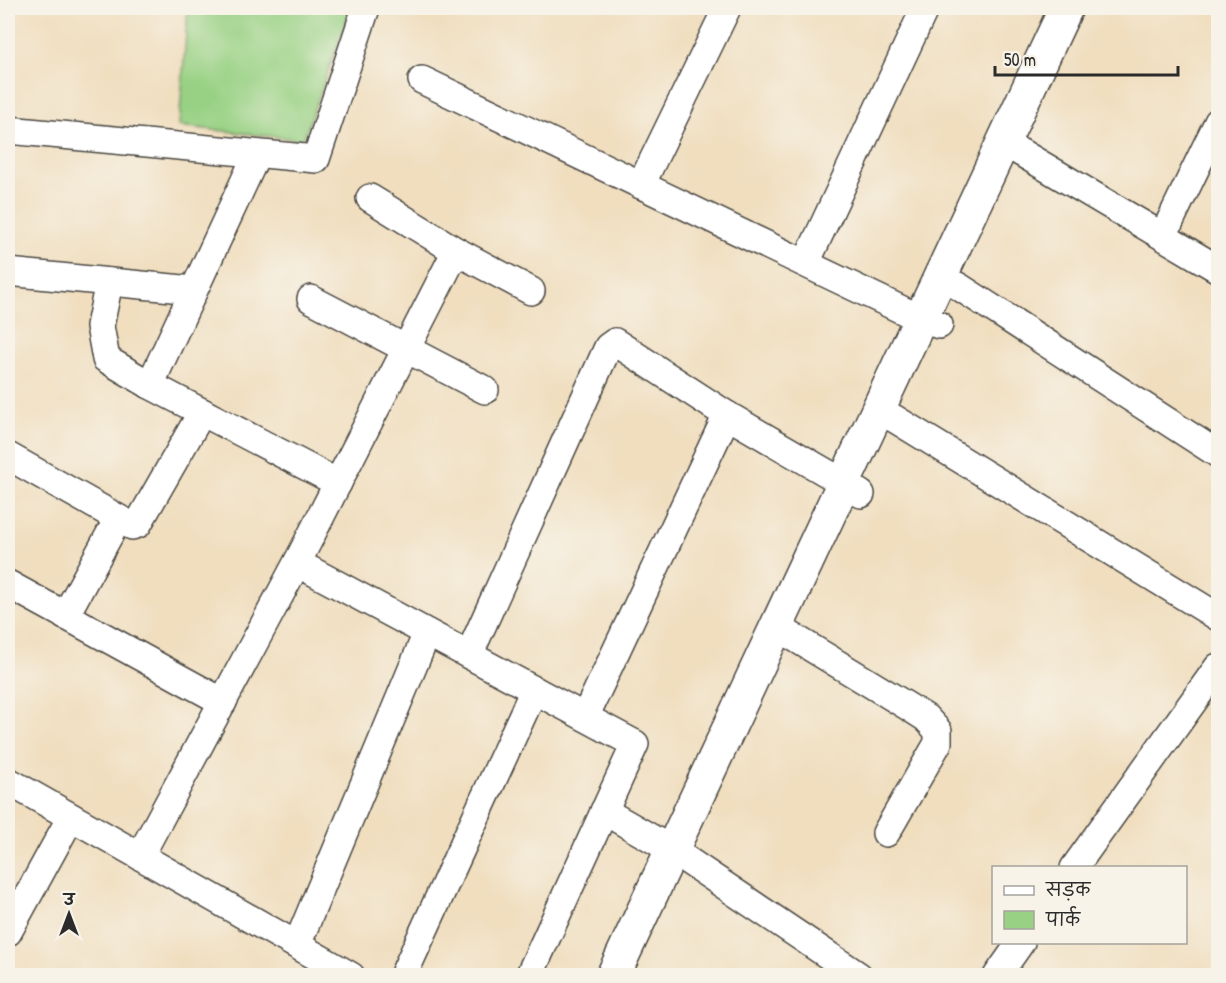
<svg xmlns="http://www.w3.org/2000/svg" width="1226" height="983" font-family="'Patrick Hand','Playpen Sans Deva',sans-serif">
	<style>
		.green { fill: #98d184; stroke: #627e58; stroke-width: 1.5 }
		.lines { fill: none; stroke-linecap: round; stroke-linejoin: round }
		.minor-casing { stroke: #494641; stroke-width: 30 }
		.tertiary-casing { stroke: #494641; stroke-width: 36 }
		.minor { stroke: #fff; stroke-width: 27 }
		.tertiary { stroke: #fff; stroke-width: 33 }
	</style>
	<rect width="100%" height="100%" fill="#f7f3e8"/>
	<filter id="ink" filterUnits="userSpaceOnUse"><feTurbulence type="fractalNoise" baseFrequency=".0167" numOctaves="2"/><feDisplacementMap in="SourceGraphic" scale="12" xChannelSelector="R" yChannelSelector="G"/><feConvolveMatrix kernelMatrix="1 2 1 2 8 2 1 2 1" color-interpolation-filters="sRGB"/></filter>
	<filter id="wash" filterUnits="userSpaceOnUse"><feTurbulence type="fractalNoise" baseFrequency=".008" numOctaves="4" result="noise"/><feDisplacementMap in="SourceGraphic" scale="24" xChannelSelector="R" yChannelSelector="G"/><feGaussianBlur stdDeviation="1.35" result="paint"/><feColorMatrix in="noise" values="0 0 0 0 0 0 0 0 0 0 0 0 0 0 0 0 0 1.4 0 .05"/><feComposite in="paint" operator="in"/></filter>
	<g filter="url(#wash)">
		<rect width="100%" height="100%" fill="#f0debf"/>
		<polygon class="green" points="188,8 351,8 303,140 179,126"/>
	</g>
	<g filter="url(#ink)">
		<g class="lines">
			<defs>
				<g id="minor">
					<polyline points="422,80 921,319 939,325"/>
					<polyline points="8,130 316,159 366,8"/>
					<polyline points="1020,152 1218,269"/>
					<polyline points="641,185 727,8"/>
					<polyline points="370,198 456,251 531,291"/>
					<polyline points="1163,236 1218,122"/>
					<polyline points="806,263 925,8"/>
					<polyline points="8,272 193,290"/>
					<polyline points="109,282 100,326 106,359 150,385 338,483"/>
					<polyline points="958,286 1218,454"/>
					<polyline points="311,299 485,390"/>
					<polyline points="150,385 257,154"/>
					<polyline points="878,410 895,419 1218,617"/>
					<polyline points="8,456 132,526 138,524 202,412"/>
					<polyline points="297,563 635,744 529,976"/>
					<polyline points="8,584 223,702"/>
					<polyline points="65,616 118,519"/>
					<polyline points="777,627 907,706 926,718 938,731 938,743 886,833"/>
					<polyline points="469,655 608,347 615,342 727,415 844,483 861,494"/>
					<polyline points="585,717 727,415"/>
					<polyline points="8,781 351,976"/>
					<polyline points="604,811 672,850 859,976"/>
					<polyline points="140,856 297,563 456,251"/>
					<polyline points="1074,868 1218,667"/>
					<polyline points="8,932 71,817"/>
					<polyline points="297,945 427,633"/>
					<polyline points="403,976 534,690"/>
					<polyline points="997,976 1021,942"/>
				</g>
				<polyline id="tertiary" points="613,976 1066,8"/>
			</defs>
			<use href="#minor" class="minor-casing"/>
			<use href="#tertiary" class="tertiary-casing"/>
			<use href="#minor" class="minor"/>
			<use href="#tertiary" class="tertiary"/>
		</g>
	</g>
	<rect width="1226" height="983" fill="none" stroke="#f7f3e8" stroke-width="30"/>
	<rect x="992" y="866" width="195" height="78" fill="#f7f3e8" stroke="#a5a39c" stroke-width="1.5"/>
	<rect x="1004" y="886" width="30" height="9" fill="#ffffff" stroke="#a5a39c" stroke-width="1.5"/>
	<text x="1046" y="896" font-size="18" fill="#2b2b2b">सड़क</text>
	<rect x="1004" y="911" width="30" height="18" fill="#98d184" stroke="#a5a39c" stroke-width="1.5"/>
	<text x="1046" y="926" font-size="18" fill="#2b2b2b">पार्क</text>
	<g transform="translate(69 914)" stroke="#f7f3e8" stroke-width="4.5" paint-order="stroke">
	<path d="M0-4.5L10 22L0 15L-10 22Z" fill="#2b2b2b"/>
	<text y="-9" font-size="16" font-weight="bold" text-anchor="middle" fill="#2b2b2b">उ</text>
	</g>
	<path d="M995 66v9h183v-9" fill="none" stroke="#2b2b2b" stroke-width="3"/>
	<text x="1004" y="66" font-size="18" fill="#2b2b2b" stroke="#f7f3e8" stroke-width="4.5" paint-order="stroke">50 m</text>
</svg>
